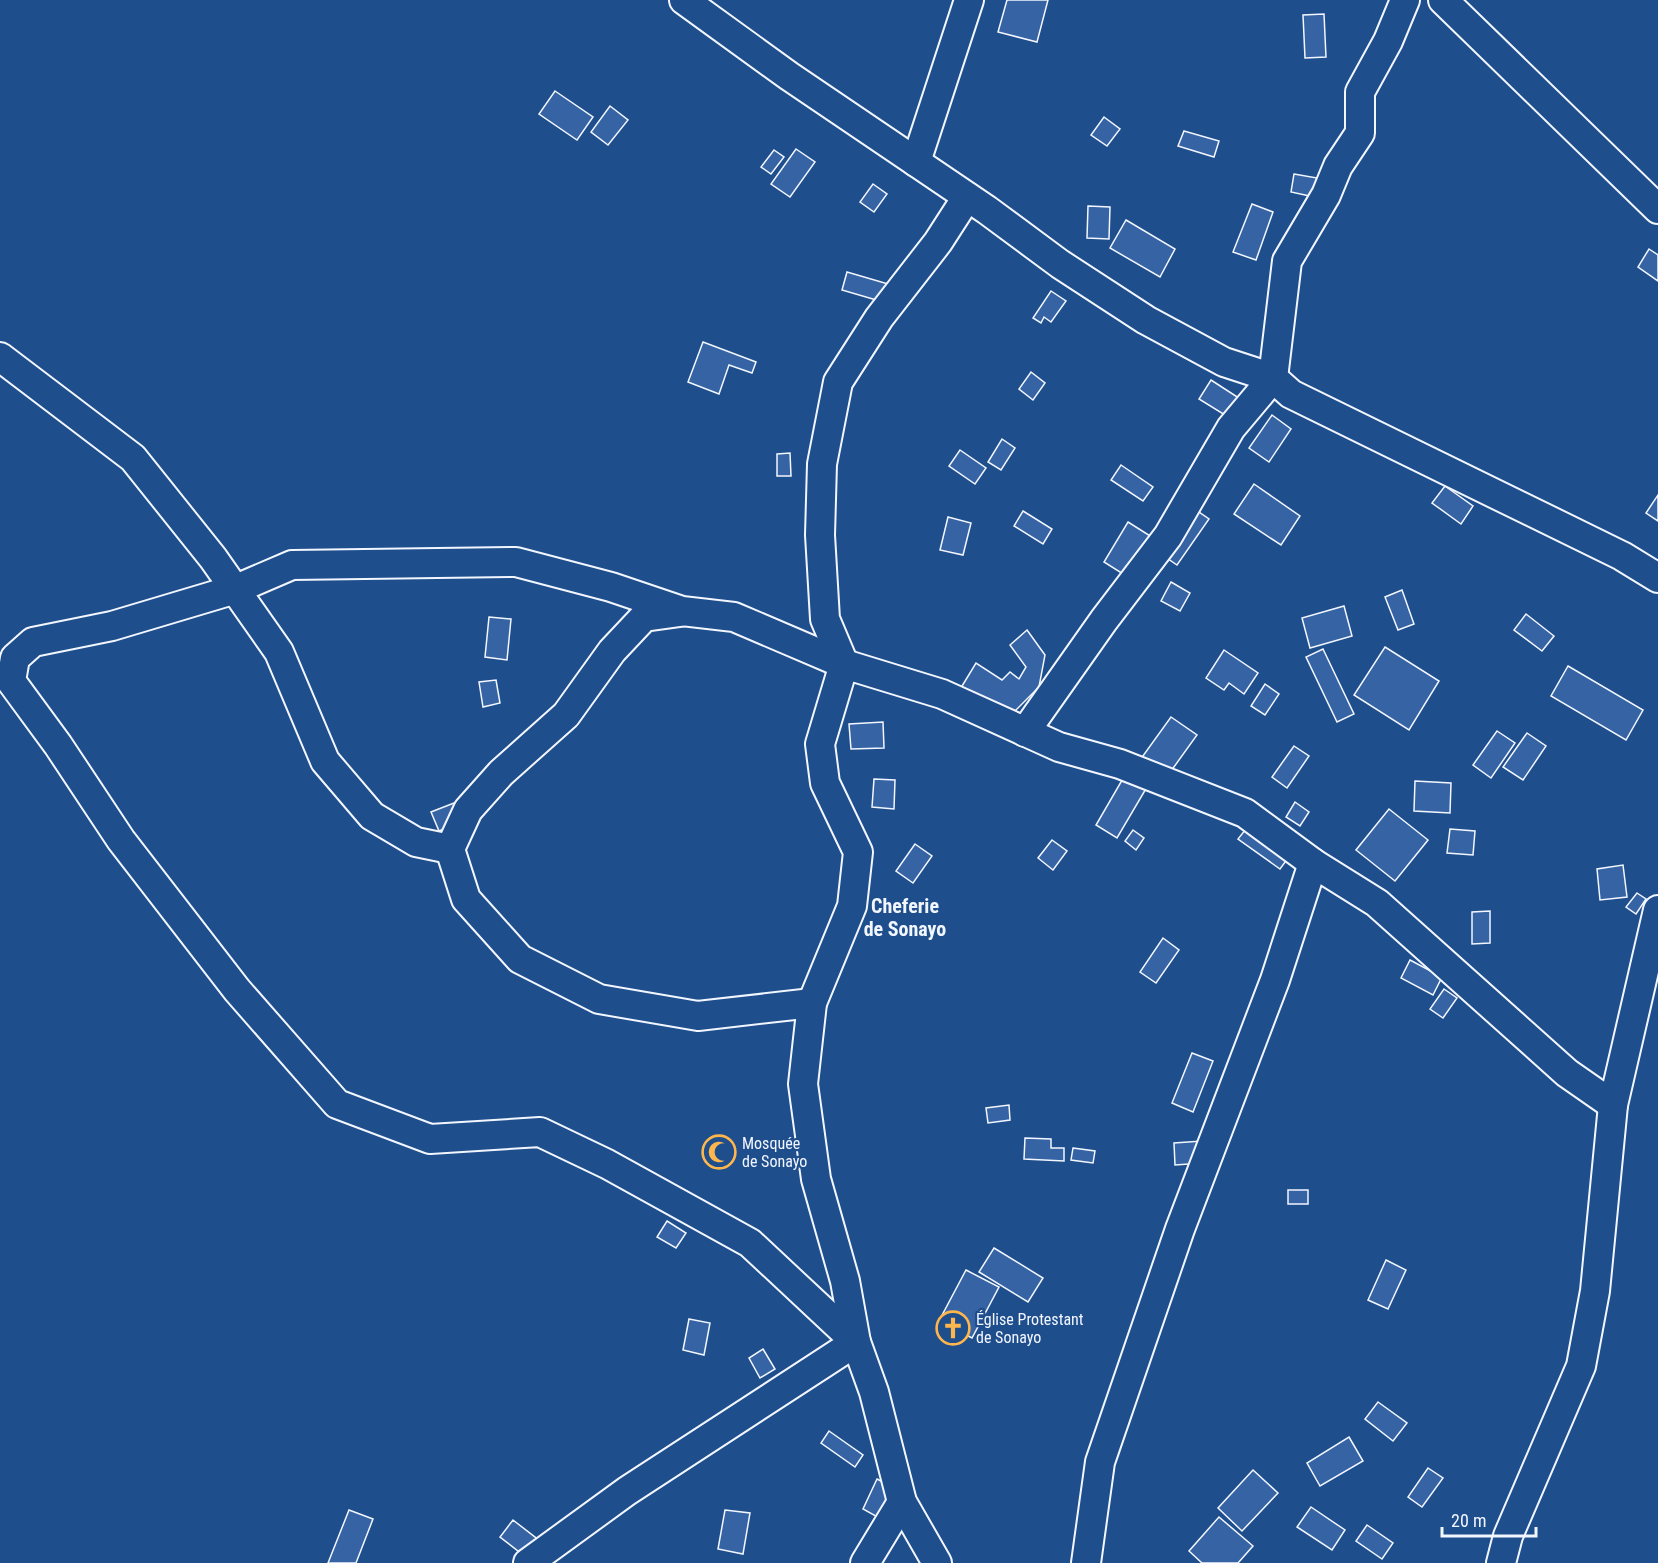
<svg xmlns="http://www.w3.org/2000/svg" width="1658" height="1563" font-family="'Roboto Condensed',sans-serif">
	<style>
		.building { fill: #3563a3; stroke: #f2f6ff; stroke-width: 1.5 }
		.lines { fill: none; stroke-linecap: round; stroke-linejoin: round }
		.street-casing { stroke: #f2f6ff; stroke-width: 32 }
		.street { stroke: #1f4e8c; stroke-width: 28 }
		.labels { text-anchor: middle; stroke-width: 4.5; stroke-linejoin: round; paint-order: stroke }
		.poi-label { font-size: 16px; fill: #f2f6ff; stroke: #1f4e8c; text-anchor: start }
		.quarter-label { font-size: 20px; font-weight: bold; fill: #f2f6ff; stroke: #1f4e8c }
	</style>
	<rect width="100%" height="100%" fill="#1f4e8c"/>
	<g class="building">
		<polygon points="1007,0 1048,0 1037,42 998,32"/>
		<polygon points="1324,14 1326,57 1305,58 1303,15"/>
		<polygon points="555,91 593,117 577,140 539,114"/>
		<polygon points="610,106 628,120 608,145 591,132"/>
		<polygon points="1104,117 1120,129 1107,146 1091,135"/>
		<polygon points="1184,131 1219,141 1214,157 1178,146"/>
		<polygon points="796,149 815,162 790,197 771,184"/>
		<polygon points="774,150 784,157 771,174 761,167"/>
		<polygon points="1294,174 1323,179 1319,198 1291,192"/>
		<polygon points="873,184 887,194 874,212 860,202"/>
		<polygon points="1252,204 1273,212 1256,260 1233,252"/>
		<polygon points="1088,206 1110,207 1109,239 1087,238"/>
		<polygon points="1126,220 1175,249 1160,277 1110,248"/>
		<polygon points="1649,249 1658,255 1658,281 1638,267"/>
		<polygon points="847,272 895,286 890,304 842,290"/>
		<polygon points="1051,291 1066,301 1051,322 1044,317 1041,323 1033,318"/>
		<polygon points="703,342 756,362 752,373 729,365 719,394 688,382"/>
		<polygon points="1031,372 1045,383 1033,400 1019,389"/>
		<polygon points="1211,380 1245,402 1233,420 1199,399"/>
		<polygon points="1272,415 1291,429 1269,462 1249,448"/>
		<polygon points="1002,439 1015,448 1001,470 988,462"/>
		<polygon points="960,450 986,468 975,484 949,466"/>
		<polygon points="790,453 791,476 777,476 777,454"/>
		<polygon points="1121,465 1153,487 1143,501 1111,480"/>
		<polygon points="1254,484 1300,516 1281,545 1234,514"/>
		<polygon points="1445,486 1473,506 1461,524 1432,503"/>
		<polygon points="1658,495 1658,521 1646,513"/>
		<polygon points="1193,508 1209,519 1177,565 1161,554"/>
		<polygon points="1023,511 1052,529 1043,544 1014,526"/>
		<polygon points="948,517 971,523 963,555 940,550"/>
		<polygon points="1128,522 1155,539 1131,579 1104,562"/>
		<polygon points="1171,582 1190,593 1180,611 1161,601"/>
		<polygon points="1402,590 1414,624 1398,630 1385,597"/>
		<polygon points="1344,606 1352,636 1310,648 1302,618"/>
		<polygon points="1526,614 1554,636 1542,651 1514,630"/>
		<polygon points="489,617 511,619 507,660 485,657"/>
		<polygon points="1027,630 1045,655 1039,687 1011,715 959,691 976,663 1002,680 1010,672 1019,679 1026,667 1010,645"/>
		<polygon points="1385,647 1439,681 1409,730 1354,695"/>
		<polygon points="1323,649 1354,714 1337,722 1306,657"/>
		<polygon points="1224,650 1258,673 1244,694 1229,683 1224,690 1206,678"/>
		<polygon points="1568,666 1643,710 1626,740 1551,696"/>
		<polygon points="496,680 500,703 483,707 479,682"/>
		<polygon points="1265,684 1279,694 1265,715 1251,706"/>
		<polygon points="1171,717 1197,735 1166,778 1140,760"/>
		<polygon points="883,722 884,748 851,749 849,724"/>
		<polygon points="1497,731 1515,743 1491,778 1473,765"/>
		<polygon points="1527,733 1546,746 1523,780 1503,767"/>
		<polygon points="1294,746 1309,756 1287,788 1272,777"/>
		<polygon points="1125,775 1147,787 1117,838 1096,825"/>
		<polygon points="874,779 895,780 894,809 872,807"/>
		<polygon points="1415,781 1451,783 1450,813 1414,811"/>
		<polygon points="1295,802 1309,812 1300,826 1286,817"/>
		<polygon points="454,803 461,822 439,831 431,812"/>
		<polygon points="1389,809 1428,840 1395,881 1356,850"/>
		<polygon points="1253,820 1294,850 1280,869 1238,839"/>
		<polygon points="1450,829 1475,831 1473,855 1447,853"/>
		<polygon points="1133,830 1144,838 1136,850 1125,841"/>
		<polygon points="1052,840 1067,851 1053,870 1038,858"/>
		<polygon points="915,844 932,856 913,883 896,871"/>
		<polygon points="1623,865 1627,897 1600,900 1597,869"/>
		<polygon points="1637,893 1646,899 1636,914 1626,907"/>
		<polygon points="1490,911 1490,943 1472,944 1472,912"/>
		<polygon points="1163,938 1179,950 1156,983 1140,972"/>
		<polygon points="1410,960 1442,977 1433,995 1401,978"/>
		<polygon points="1444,989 1457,998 1443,1018 1430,1009"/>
		<polygon points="1192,1053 1213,1061 1193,1112 1172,1103"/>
		<polygon points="1009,1105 1010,1120 988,1123 986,1108"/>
		<polygon points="1025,1138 1051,1139 1051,1148 1064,1148 1064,1161 1024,1159"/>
		<polygon points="1202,1141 1203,1163 1175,1165 1174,1143"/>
		<polygon points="1073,1148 1095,1151 1093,1163 1071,1160"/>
		<rect x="1288" y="1190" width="20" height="14"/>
		<polygon points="667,1221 686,1233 676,1248 657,1237"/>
		<polygon points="994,1248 1043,1278 1028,1302 979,1272"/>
		<polygon points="1386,1260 1406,1270 1388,1309 1368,1300"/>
		<polygon points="966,1270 999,1287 972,1338 939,1321"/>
		<polygon points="689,1319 710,1323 704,1355 683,1350"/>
		<polygon points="763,1349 775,1369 760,1378 749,1358"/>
		<polygon points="1378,1402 1407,1423 1393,1441 1365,1419"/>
		<polygon points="829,1431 863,1455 855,1467 821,1443"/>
		<polygon points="1349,1437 1363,1461 1320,1486 1307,1463"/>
		<polygon points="1428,1468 1443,1478 1422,1507 1408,1497"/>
		<polygon points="1253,1470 1278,1493 1242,1531 1218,1508"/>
		<polygon points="877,1479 896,1489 881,1519 863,1509"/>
		<polygon points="1311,1507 1345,1530 1332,1550 1297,1527"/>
		<polygon points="349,1510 373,1519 356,1563 328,1563"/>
		<polygon points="725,1510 750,1513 743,1554 718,1549"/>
		<polygon points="1219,1517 1253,1546 1238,1563 1202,1563 1189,1551"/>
		<polygon points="513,1520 540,1541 527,1558 500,1537"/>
		<polygon points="1367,1525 1393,1543 1382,1559 1356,1541"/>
	</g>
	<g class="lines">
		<defs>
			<g id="street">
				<polyline points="684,0 789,76 987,210 1060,264 1146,320 1224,362 1273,378 1291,394 1622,556 1658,578"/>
				<polyline points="1443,0 1658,209"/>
				<polyline points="916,162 969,0"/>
				<polyline points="0,357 133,458 213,558 279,652 325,761 372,816 416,842 450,849"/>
				<polyline points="680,612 644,617 612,651 566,715 501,773 468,810 450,849 466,899 520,959 599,999 698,1016 812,1003"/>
				<polyline points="1025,732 1104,620 1168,536 1231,428 1273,378 1287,261 1326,195 1338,166 1360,133 1360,92 1388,41 1405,0"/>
				<polyline points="528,1563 627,1491 856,1342 750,1243 607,1164 540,1132 430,1139 337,1104 237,990 121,840 58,745 11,681 15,658 33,642 112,626 236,589 292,565 516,562 611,587 682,611 734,617 844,664 942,694 1059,747 1120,764 1245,813 1313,863 1377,903 1567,1073 1613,1105"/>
				<polyline points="865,1563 902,1502"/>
				<polyline points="937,1563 902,1502 874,1392 856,1342 845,1281 816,1179 803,1084 812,1003 852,906 858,852 825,783 820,744 844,664 825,619 820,535 822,464 838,382 879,318 938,242 967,197"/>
				<polyline points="1086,1563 1100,1462 1180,1229 1275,980 1313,863"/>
				<polyline points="1501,1563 1508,1536 1581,1366 1595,1291 1613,1105 1658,910"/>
			</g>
		</defs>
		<use href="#street" class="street-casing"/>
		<use href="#street" class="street"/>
	</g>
	<defs>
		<symbol id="mosque-ring" viewBox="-11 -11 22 22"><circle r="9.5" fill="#1f4e8c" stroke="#ffb74d" stroke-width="1.5"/><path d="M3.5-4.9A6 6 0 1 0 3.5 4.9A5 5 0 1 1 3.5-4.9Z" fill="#ffb74d"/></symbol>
		<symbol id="church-ring" viewBox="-11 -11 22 22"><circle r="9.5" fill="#1f4e8c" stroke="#ffb74d" stroke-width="1.5"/><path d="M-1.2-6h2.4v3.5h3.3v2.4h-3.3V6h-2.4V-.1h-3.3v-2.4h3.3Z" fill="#ffb74d"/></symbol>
	</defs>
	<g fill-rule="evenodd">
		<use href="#mosque-ring" x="700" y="1133" width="38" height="38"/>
		<use href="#church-ring" x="934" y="1309" width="38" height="38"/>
	</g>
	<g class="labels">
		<g class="poi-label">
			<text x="742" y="1149">Mosquée<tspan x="742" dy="18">de Sonayo</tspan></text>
			<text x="976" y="1325">Église Protestant<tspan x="976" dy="18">de Sonayo</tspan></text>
		</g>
		<g class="quarter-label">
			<text x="905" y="913">Cheferie<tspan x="905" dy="23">de Sonayo</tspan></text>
		</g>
	</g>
	<path d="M1442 1527v9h94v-9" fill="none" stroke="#f2f6ff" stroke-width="3"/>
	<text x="1451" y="1527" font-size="18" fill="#f2f6ff" stroke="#1f4e8c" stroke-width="4.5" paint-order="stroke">20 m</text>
</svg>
